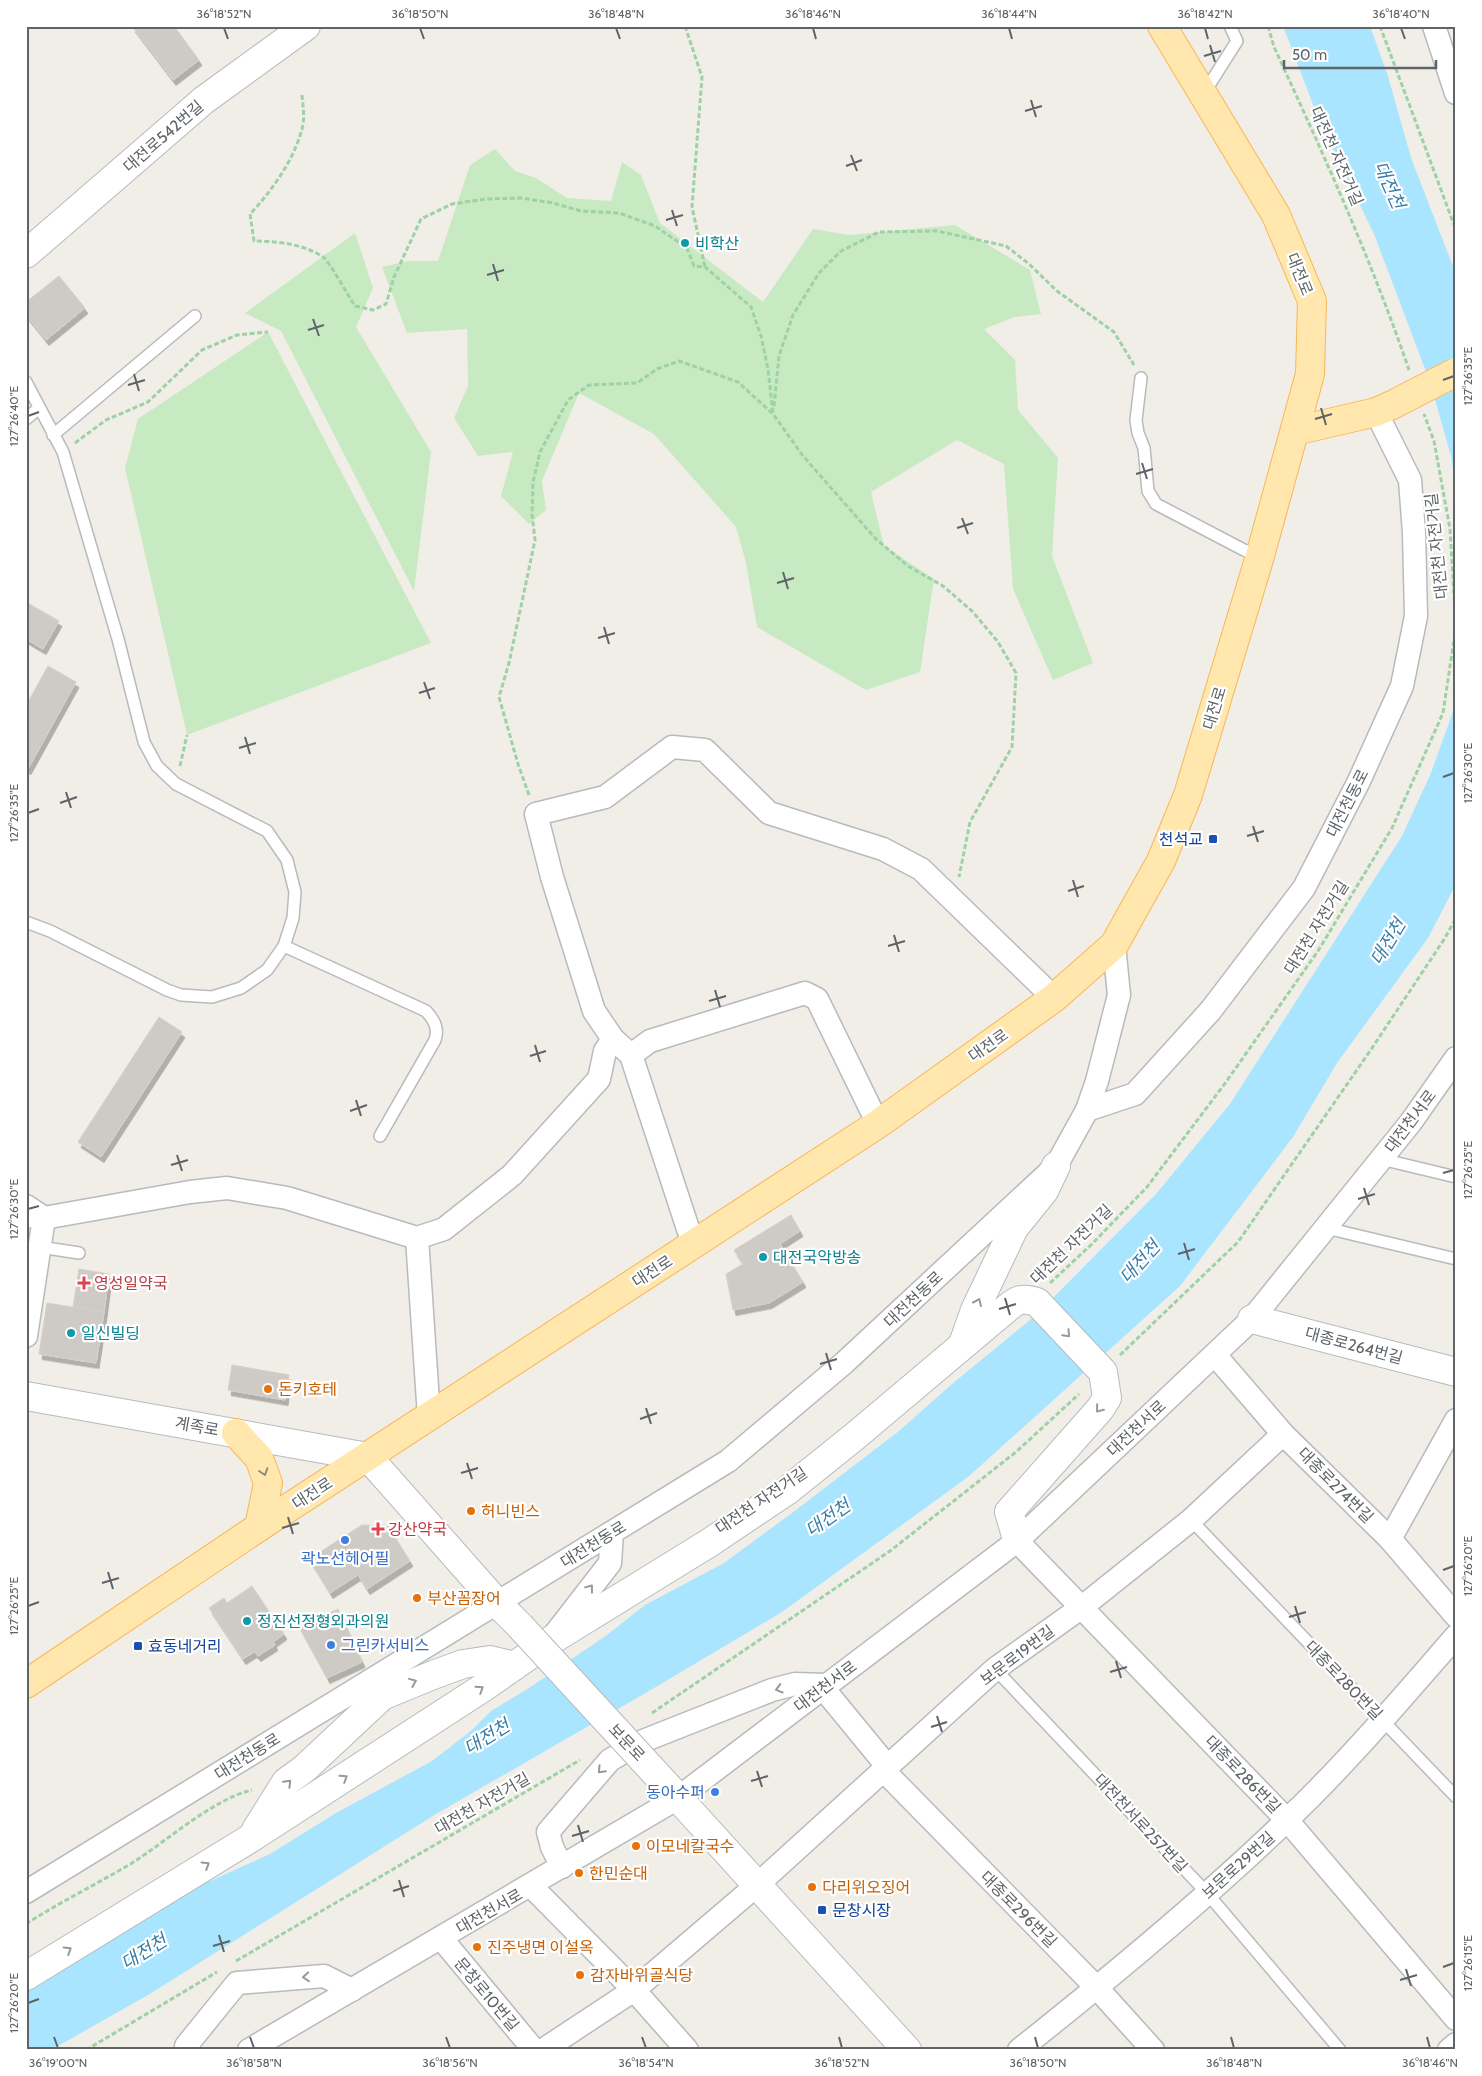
<svg xmlns="http://www.w3.org/2000/svg" width="1482" height="2076" font-family="Cabin,'Noto Sans KR',sans-serif">
	<style>
		.green { fill: #c8eac3 }
		.water { fill: #a9e5ff }
		.building { fill: #cecbc6; stroke: #d7cfc5; filter: url(#shadow) }
		.lines { fill: none; stroke-linecap: round; stroke-linejoin: round }
		.lane-casing { stroke: #b7babe; stroke-width: 14 }
		.street-casing { stroke: #b7babe; stroke-width: 25 }
		.secondary-casing { stroke: #b5bbbf; stroke-width: 30 }
		.primary-casing { stroke: #fab657; stroke-width: 30 }
		.path { stroke: #9ed1a5; stroke-width: 3; stroke-dasharray: 5 2.5; stroke-linecap: butt }
		.lane { stroke: #fff; stroke-width: 11 }
		.street { stroke: #fff; stroke-width: 22 }
		.secondary { stroke: #fff; stroke-width: 28 }
		.primary { stroke: #ffe7ae; stroke-width: 28 }
		.secondary-bridge-casing { stroke: #b5bbbf; stroke-width: 30; stroke-linecap: butt }
		.primary-bridge-casing { stroke: #fab657; stroke-width: 30; stroke-linecap: butt }
		.secondary-bridge { stroke: #fff; stroke-width: 28 }
		.primary-bridge { stroke: #ffe7ae; stroke-width: 28 }
		.oneway { stroke: #969a9d }
		.oneway2 { stroke: #8e8b7d }
		.ticks { fill: none; stroke: #5e6468; stroke-width: 2 }
		.culture-dot { fill: #0f9aa8; stroke: #fff; stroke-width: 2 }
		.transit-dot { fill: #1a4fb4; stroke: #fff; stroke-width: 2 }
		.health-dot { fill: #e0444e; stroke: #fff; stroke-width: 2 }
		.food-dot { fill: #e8710a; stroke: #fff; stroke-width: 2 }
		.shop-dot { fill: #3f7fe0; stroke: #fff; stroke-width: 2 }
		.labels { text-anchor: middle; stroke-width: 4.5; stroke-linejoin: round; paint-order: stroke }
		.street-label { font-size: 16px; fill: #5e6468; stroke: #fff }
		.culture-label { font-size: 16px; fill: #0d838f; stroke: #fff; text-anchor: start }
		.transit-label { font-size: 16px; fill: #164399; stroke: #fff; text-anchor: start }
		.health-label { font-size: 16px; fill: #be3a42; stroke: #fff; text-anchor: start }
		.food-label { font-size: 16px; fill: #c56008; stroke: #fff; text-anchor: start }
		.shop-label { font-size: 16px; fill: #366cbe; stroke: #fff }
		.water-label { font-size: 18px; font-style: italic; fill: #397da7; stroke: #fff }
		.neatline { fill: none; stroke: #5e6468; stroke-width: 2 }
		.ticks-label { font-size: 12px; text-anchor: middle; fill: #5e6468 }
	</style>
	<defs>
		<filter id="shadow"><feDropShadow dx="3" dy="5.5" stdDeviation="0" flood-color="#0004"/></filter>
	</defs>
	<rect width="100%" height="100%" fill="#f1eee7"/>
	<g class="green">
		<polygon points="495,149 515,171 536,178 567,198 611,201 622,162 641,175 660,223 763,302 813,229 849,235 955,225 1030,270 1041,314 1015,317 984,329 1015,360 1018,410 1058,458 1052,556 1093,663 1053,680 1013,589 1004,464 957,440 871,492 884,546 934,579 920,672 866,690 757,627 746,563 736,527 654,434 579,393 542,481 546,510 529,524 501,496 513,452 478,456 454,418 468,386 467,329 407,333 382,267 408,261 438,261 470,165"/>
		<polygon points="355,233 373,288 356,327 431,452 414,591 281,331 245,313"/>
		<polygon points="268,332 431,643 187,735 125,468 138,419"/>
	</g>
	<g class="water">
		<polygon points="1283,26 1370,26 1388,76 1411,158 1456,274 1456,491 1451,456 1430,382 1374,234 1319,120"/>
		<polygon points="1456,703 1456,884 1428,938 1337,1063 1293,1137 1180,1286 968,1477 782,1612 649,1691 436,1814 148,1995 51,2050 26,2050 26,1987 175,1897 270,1854 336,1813 432,1761 472,1730 491,1711 529,1688 607,1635 645,1605 724,1563 792,1513 899,1431 952,1384 1036,1315 1156,1194 1230,1104 1402,836 1431,773"/>
	</g>
	<g class="building">
		<polygon points="132,26 174,26 199,60 173,80"/>
		<polygon points="59,276 85,308 46,340 26,315 26,302"/>
		<polygon points="26,602 59,621 43,649 26,639"/>
		<polygon points="48,666 76,682 28,769 26,768 26,706"/>
		<polygon points="159,1017 182,1032 101,1157 78,1142"/>
		<polygon points="791,1215 800,1231 780,1244 803,1282 769,1303 733,1310 726,1274 743,1264 734,1250"/>
		<polygon points="79,1269 109,1274 104,1312 73,1307"/>
		<polygon points="47,1303 104,1312 96,1363 39,1354"/>
		<polygon points="232,1365 289,1375 285,1400 228,1390"/>
		<polygon points="362,1525 388,1526 410,1561 367,1589 358,1575 330,1593 309,1559"/>
		<polygon points="252,1586 284,1634 273,1642 275,1645 258,1656 254,1652 243,1659 209,1608 224,1598 227,1603"/>
		<polygon points="338,1609 362,1662 327,1678 299,1627"/>
	</g>
	<g class="lines">
		<defs>
			<g id="lane">
				<polyline points="1204,93 1237,41 1230,26"/>
				<polyline points="1141,378 1136,420 1138,433 1144,448 1148,491 1156,504 1244,550 1260,556"/>
				<polyline points="26,382 63,452 118,639 144,742 157,766 176,784 267,831 287,860 295,892 293,918 284,946 267,970 241,988 212,997 181,995 167,990 50,931 26,922"/>
				<polyline points="26,419 39,408"/>
				<polyline points="53,435 195,316"/>
				<path d="M284 946 426 1011C434 1020 439 1028 435 1040L380 1136"/>
				<polyline points="1381,1159 1456,1177"/>
				<polyline points="1326,1228 1456,1259"/>
				<polyline points="40,1247 79,1253"/>
				<polyline points="1191,1520 1456,1797"/>
				<polyline points="995,1669 1207,1893 1340,2050"/>
			</g>
			<g id="street">
				<polyline points="1434,26 1456,93"/>
				<polyline points="631,1055 650,1041 805,993 817,999 878,1124"/>
				<polyline points="1087,1110 1135,1094 1211,1010 1304,888 1359,781 1402,686 1416,616 1414,533 1410,480 1376,412"/>
				<polyline points="26,1206 44,1218 190,1192 227,1188 287,1198 417,1238 444,1229 512,1175 599,1079 605,1051 613,1039"/>
				<polyline points="417,1238 429,1417"/>
				<polyline points="693,1244 631,1055 613,1039 594,1011 552,877 536,814 605,797 672,747 705,750 769,813 883,849 921,869 1054,998"/>
				<polyline points="26,1336 44,1218 30,1216"/>
				<polyline points="1215,1355 1283,1434 1390,1539 1456,1616"/>
				<polyline points="1390,1539 1456,1420"/>
				<polyline points="1017,1541 1287,1820 1456,2019"/>
				<polyline points="555,1634 610,1563 612,1533"/>
				<polyline points="823,1688 887,1766"/>
				<polyline points="883,1770 1097,1988 1153,2050"/>
				<polyline points="562,1867 552,1847 548,1832 610,1760 643,1741 772,1690 795,1684 827,1685"/>
				<polyline points="531,1886 634,1990 687,2050"/>
				<polyline points="26,1892 728,1461 844,1363 1056,1166 1087,1110 1097,1081 1119,995 1114,945"/>
				<polyline points="441,1938 534,2050"/>
				<polyline points="186,2050 186,2046 237,1983 324,1976 352,1990"/>
				<polyline points="249,2050 678,1798 1017,1541 1252,1319 1411,1122 1456,1058"/>
				<polyline points="543,2050 634,1990 757,1885 995,1669 1082,1607 1191,1520 1283,1434"/>
				<path d="M1019 2050C1111 1977 1202 1902 1287 1820 1347 1763 1401 1699 1456 1636"/>
				<polyline points="1449,2050 1456,2044"/>
			</g>
			<g id="secondary">
				<polyline points="26,254 204,100 306,26"/>
				<polyline points="1252,1319 1456,1372"/>
				<polyline points="963,1344 975,1310 1014,1228 1044,1191 1056,1166"/>
				<polyline points="26,1396 368,1457 497,1603 520,1626"/>
				<polyline points="669,1788 907,2050"/>
				<polyline points="256,1830 286,1782 304,1769 382,1696 433,1675 463,1664 490,1660 514,1666"/>
				<path d="M26 1976 251 1838 484 1687 550 1641 709 1543 788 1490 854 1437 1000 1314C1015 1302 1018 1296 1037 1302L1103 1372 1107 1398 1100 1409 1009 1512 1017 1539"/>
			</g>
			<g id="primary">
				<polyline points="1295,431 1376,412 1392,405"/>
				<polyline points="236,1433 259,1458 268,1483 259,1527"/>
				<polyline points="26,1684 259,1527 878,1124 1054,998 1114,945 1161,861 1188,795 1260,556 1310,374 1312,301 1276,215 1162,26"/>
			</g>
		</defs>
		<use href="#lane" class="lane-casing"/>
		<use href="#street" class="street-casing"/>
		<use href="#secondary" class="secondary-casing"/>
		<use href="#primary" class="primary-casing"/>
		<g class="path">
			<polyline points="685,26 702,77 692,207 705,267"/>
			<path d="M1268 26 1274 47C1323 153 1371 259 1409 370"/>
			<polyline points="1380,26 1456,230"/>
			<path d="M302 95C303 106 305 118 302 129 294 160 271 192 250 214L254 241C276 241 304 244 323 257 330 262 348 296 355 306L373 310 386 304 394 277 421 219 452 204 486 199 521 198 553 203 581 211 619 213 655 226 687 248 694 266 705 267 751 307 761 336 768 369 773 413"/>
			<polyline points="774,406 779,356 793,315 819,273 841,251 879,232 937,231 1006,246 1029,264 1057,291 1114,332 1134,365"/>
			<polyline points="75,443 106,420 148,402 202,350 237,335 268,332"/>
			<polyline points="180,766 187,735"/>
			<polyline points="529,795 518,764 499,697 509,663 535,540 532,514 533,482 540,452 568,400 589,385 637,383 657,369 679,361 738,382 773,414 803,456 876,539 908,566 943,586 972,611 998,642 1016,673 1012,747 970,822 959,877"/>
			<polyline points="1050,1283 1092,1244 1147,1187 1226,1082 1318,951 1392,828 1443,713 1456,626 1450,529 1434,441 1424,414"/>
			<polyline points="1120,1355 1238,1242 1370,1051 1445,938 1456,918"/>
			<polyline points="652,1713 890,1551 1016,1452 1079,1394"/>
			<path d="M26 1924C60 1902 97 1884 132 1863 167 1841 213 1799 252 1790"/>
			<polyline points="236,1961 580,1760"/>
			<polyline points="86,2050 217,1972"/>
		</g>
		<use href="#lane" class="lane"/>
		<use href="#street" class="street"/>
		<use href="#secondary" class="secondary"/>
		<use href="#primary" class="primary"/>
		<defs>
			<polyline id="secondary-bridge" points="520,1626 669,1788"/>
			<polyline id="primary-bridge" points="1392,405 1456,372"/>
		</defs>
		<use href="#secondary-bridge" class="secondary-bridge-casing"/>
		<use href="#primary-bridge" class="primary-bridge-casing"/>
		<use href="#secondary-bridge" class="secondary-bridge"/>
		<use href="#primary-bridge" class="primary-bridge"/>
	</g>
	<defs><path id="oneway-chevron" d="M-2-3.5L2.5 0L-2 3.5" fill="none" stroke-width="1.6" stroke-linecap="round" stroke-linejoin="round" transform="scale(1.25)"/></defs>
	<g class="oneway">
		<use href="#oneway-chevron" transform="translate(978 1302) rotate(-66)"/>
		<use href="#oneway-chevron" transform="translate(1067 1334) rotate(47)"/>
		<use href="#oneway-chevron" transform="translate(1099 1409) rotate(129)"/>
		<use href="#oneway-chevron" transform="translate(590 1588) rotate(-53)"/>
		<use href="#oneway-chevron" transform="translate(413 1682) rotate(-22)"/>
		<use href="#oneway-chevron" transform="translate(480 1689) rotate(-33)"/>
		<use href="#oneway-chevron" transform="translate(779 1689) rotate(164)"/>
		<use href="#oneway-chevron" transform="translate(601 1770) rotate(133)"/>
		<use href="#oneway-chevron" transform="translate(344 1778) rotate(-33)"/>
		<use href="#oneway-chevron" transform="translate(288 1783) rotate(-46)"/>
		<use href="#oneway-chevron" transform="translate(206 1865) rotate(-32)"/>
		<use href="#oneway-chevron" transform="translate(68 1950) rotate(-32)"/>
		<use href="#oneway-chevron" transform="translate(306 1977) rotate(175)"/>
	</g>
	<use class="oneway2" href="#oneway-chevron" transform="translate(264 1472) rotate(72)"/>
	<path class="ticks" d="M224 28 228 39M420 28 424 39M616 28 620 39M813 28 816 39M1009 28 1012 39M1205 28 1208 39M1401 28 1405 39M1210 45 1215 62M1204 56 1221 51M1031 100 1036 117M1025 111 1042 106M851 155 857 171M846 166 862 160M672 210 677 226M666 220 683 215M493 264 498 281M487 275 504 270M313 319 319 336M308 330 324 325M134 374 139 391M1443 380 1454 376M128 385 145 380M1321 408 1326 425M28 416 39 412M1315 419 1332 414M1142 463 1147 479M1136 474 1153 469M962 518 968 534M957 528 973 523M783 572 788 589M777 583 794 578M604 627 609 644M598 638 615 633M424 682 430 699M419 693 435 688M245 737 250 754M239 748 256 743M1443 777 1454 773M66 792 71 808M60 803 77 797M28 813 39 809M1253 826 1258 842M1247 836 1264 831M1073 880 1078 897M1068 891 1084 886M894 935 899 952M888 946 905 941M715 990 720 1007M709 1001 726 996M535 1045 540 1062M530 1056 546 1051M356 1100 361 1116M350 1111 367 1105M177 1155 182 1171M171 1165 188 1160M1443 1173 1454 1170M1364 1188 1369 1205M1358 1199 1375 1194M28 1209 39 1206M1184 1243 1189 1260M1178 1254 1195 1249M1005 1298 1010 1315M999 1309 1016 1304M826 1353 831 1370M820 1364 837 1359M646 1408 651 1424M640 1419 657 1413M467 1463 472 1479M461 1473 478 1468M288 1517 293 1534M282 1528 299 1523M1443 1570 1454 1566M108 1572 113 1589M102 1583 119 1578M28 1606 39 1602M1295 1606 1300 1623M1289 1617 1306 1612M1116 1661 1121 1678M1110 1672 1127 1667M937 1716 942 1732M931 1727 947 1722M757 1771 762 1787M751 1781 768 1776M578 1825 583 1842M572 1836 589 1831M399 1880 404 1897M393 1891 409 1886M219 1935 224 1952M213 1946 230 1941M1443 1967 1454 1963M1406 1969 1411 1986M1400 1980 1417 1975M28 2003 39 1999M54 2037 58 2048M250 2037 254 2048M446 2037 450 2048M642 2037 646 2048M839 2037 842 2048M1035 2037 1038 2048M1231 2037 1234 2048M1427 2037 1430 2048"/>
	<g class="culture-dot">
		<circle cx="685" cy="243" r="5"/>
		<circle cx="763" cy="1257" r="5"/>
		<circle cx="71" cy="1333" r="5"/>
		<circle cx="247" cy="1621" r="5"/>
	</g>
	<g class="transit-dot">
		<rect x="1208" y="834" width="10" height="10" rx="2.5"/>
		<rect x="133" y="1641" width="10" height="10" rx="2.5"/>
		<rect x="817" y="1905" width="10" height="10" rx="2.5"/>
	</g>
	<g class="health-dot">
		<path d="M81.5 1275.5h5v5h5v5h-5v5h-5v-5h-5v-5h5z"/>
		<path d="M375.5 1521.5h5v5h5v5h-5v5h-5v-5h-5v-5h5z"/>
	</g>
	<g class="food-dot">
		<circle cx="268" cy="1389" r="5"/>
		<circle cx="471" cy="1511" r="5"/>
		<circle cx="417" cy="1598" r="5"/>
		<circle cx="636" cy="1846" r="5"/>
		<circle cx="579" cy="1873" r="5"/>
		<circle cx="812" cy="1887" r="5"/>
		<circle cx="477" cy="1947" r="5"/>
		<circle cx="580" cy="1975" r="5"/>
	</g>
	<g class="shop-dot">
		<circle cx="345" cy="1540" r="5"/>
		<circle cx="331" cy="1645" r="5"/>
		<circle cx="715" cy="1792" r="5"/>
	</g>
	<g class="labels">
		<g class="street-label">
			<text transform="translate(163 136) rotate(-41)" y="6">대전로542번길</text>
			<text transform="translate(1337 156) rotate(66)" y="6">대전천 자전거길</text>
			<text transform="translate(1300 274) rotate(68)" y="6">대전로</text>
			<text transform="translate(1436 546) rotate(-96)" y="6">대전천 자전거길</text>
			<text transform="translate(1214 708) rotate(-73)" y="6">대전로</text>
			<text transform="translate(1347 803) rotate(-63)" y="6">대전천동로</text>
			<text transform="translate(1316 927) rotate(-58)" y="6">대전천 자전거길</text>
			<text transform="translate(988 1045) rotate(-35)" y="6">대전로</text>
			<text transform="translate(1410 1121) rotate(-53)" y="6">대전천서로</text>
			<text transform="translate(1071 1244) rotate(-44)" y="6">대전천 자전거길</text>
			<text transform="translate(652 1271) rotate(-33)" y="6">대전로</text>
			<text transform="translate(913 1299) rotate(-43)" y="6">대전천동로</text>
			<text transform="translate(1354 1345) rotate(15)" y="6">대종로264번길</text>
			<text transform="translate(197 1426) rotate(10)" y="6">계족로</text>
			<text transform="translate(1136 1428) rotate(-43)" y="6">대전천서로</text>
			<text transform="translate(1336 1485) rotate(45)" y="6">대종로274번길</text>
			<text transform="translate(312 1493) rotate(-33)" y="6">대전로</text>
			<text transform="translate(761 1500) rotate(-34)" y="6">대전천 자전거길</text>
			<text transform="translate(593 1544) rotate(-32)" y="6">대전천동로</text>
			<text transform="translate(1017 1655) rotate(-37)" y="6">보문로19번길</text>
			<text transform="translate(1344 1680) rotate(46)" y="6">대종로280번길</text>
			<text transform="translate(825 1686) rotate(-37)" y="6">대전천서로</text>
			<text transform="translate(627 1742) rotate(47)" y="6">보문로</text>
			<text transform="translate(247 1756) rotate(-32)" y="6">대전천동로</text>
			<text transform="translate(1243 1774) rotate(46)" y="6">대종로286번길</text>
			<text transform="translate(482 1803) rotate(-30)" y="6">대전천 자전거길</text>
			<text transform="translate(1141 1823) rotate(47)" y="6">대전천서로257번길</text>
			<text transform="translate(1238 1865) rotate(-42)" y="6">보문로29번길</text>
			<text transform="translate(1019 1909) rotate(45)" y="6">대종로296번길</text>
			<text transform="translate(489 1911) rotate(-30)" y="6">대전천서로</text>
			<text transform="translate(487 1994) rotate(50)" y="6">문창로10번길</text>
		</g>
		<g class="culture-label">
			<text x="695" y="249">비학산</text>
			<text x="773" y="1263">대전국악방송</text>
			<text x="81" y="1339">일신빌딩</text>
			<text x="257" y="1627">정진선정형외과의원</text>
		</g>
		<g class="transit-label">
			<text x="1203" y="845" text-anchor="end">천석교</text>
			<text x="148" y="1652">효동네거리</text>
			<text x="832" y="1916">문창시장</text>
		</g>
		<g class="health-label">
			<text x="94" y="1289">영성일약국</text>
			<text x="388" y="1535">강산약국</text>
		</g>
		<g class="food-label">
			<text x="278" y="1395">돈키호테</text>
			<text x="481" y="1517">허니빈스</text>
			<text x="427" y="1604">부산꼼장어</text>
			<text x="646" y="1852">이모네칼국수</text>
			<text x="589" y="1879">한민순대</text>
			<text x="822" y="1893">다리위오징어</text>
			<text x="487" y="1953">진주냉면 이설옥</text>
			<text x="590" y="1981">감자바위골식당</text>
		</g>
		<g class="shop-label">
			<text x="345" y="1564">곽노선헤어필</text>
			<text x="341" y="1651" text-anchor="start">그린카서비스</text>
			<text x="705" y="1798" text-anchor="end">동아수퍼</text>
		</g>
		<g class="water-label">
			<text transform="translate(1389 185) rotate(66)" y="6">대전천</text>
			<text transform="translate(1388 942) rotate(-59)" y="6">대전천</text>
			<text transform="translate(1140 1262) rotate(-48)" y="6">대전천</text>
			<text transform="translate(828 1518) rotate(-35)" y="6">대전천</text>
			<text transform="translate(487 1737) rotate(-32)" y="6">대전천</text>
			<text transform="translate(144 1952) rotate(-32)" y="6">대전천</text>
		</g>
	</g>
	<rect width="1482" height="2076" fill="none" stroke="#ffffff" stroke-width="55"/>
	<path d="M1284 60v8h152v-8" fill="none" stroke="#5e6468" stroke-width="2.5"/>
	<text x="1292" y="60" font-size="15" fill="#5e6468" stroke="#ffffff" stroke-width="4" paint-order="stroke">50 m</text>
	<rect x="28" y="28" width="1426" height="2020" class="neatline"/>
	<g class="ticks-label">
		<text x="224" y="18">36°18'52"N</text>
		<text x="420" y="18">36°18'50"N</text>
		<text x="616" y="18">36°18'48"N</text>
		<text x="813" y="18">36°18'46"N</text>
		<text x="1009" y="18">36°18'44"N</text>
		<text x="1205" y="18">36°18'42"N</text>
		<text x="1401" y="18">36°18'40"N</text>
		<text transform="translate(1468 376) rotate(-90)" y="4">127°26'35"E</text>
		<text transform="translate(14 416) rotate(-90)" y="4">127°26'40"E</text>
		<text transform="translate(1468 773) rotate(-90)" y="4">127°26'30"E</text>
		<text transform="translate(14 813) rotate(-90)" y="4">127°26'35"E</text>
		<text transform="translate(1468 1170) rotate(-90)" y="4">127°26'25"E</text>
		<text transform="translate(14 1209) rotate(-90)" y="4">127°26'30"E</text>
		<text transform="translate(1468 1566) rotate(-90)" y="4">127°26'20"E</text>
		<text transform="translate(14 1606) rotate(-90)" y="4">127°26'25"E</text>
		<text transform="translate(1468 1963) rotate(-90)" y="4">127°26'15"E</text>
		<text transform="translate(14 2003) rotate(-90)" y="4">127°26'20"E</text>
		<text x="58" y="2067">36°19'00"N</text>
		<text x="254" y="2067">36°18'58"N</text>
		<text x="450" y="2067">36°18'56"N</text>
		<text x="646" y="2067">36°18'54"N</text>
		<text x="842" y="2067">36°18'52"N</text>
		<text x="1038" y="2067">36°18'50"N</text>
		<text x="1234" y="2067">36°18'48"N</text>
		<text x="1430" y="2067">36°18'46"N</text>
	</g>
</svg>
